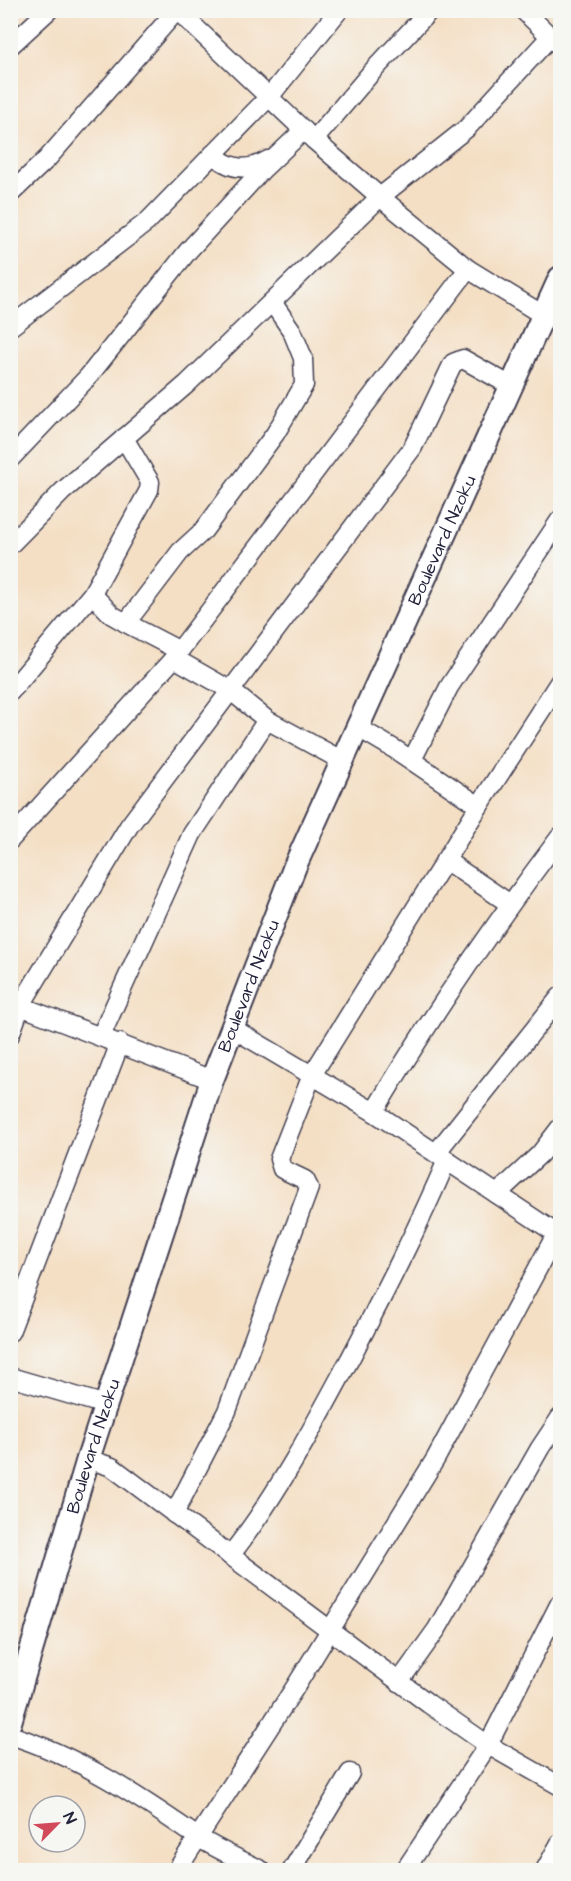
<svg xmlns="http://www.w3.org/2000/svg" width="571" height="1881" font-family="'Architects Daughter',sans-serif">
	<style>
		.lines { fill: none; stroke-linecap: round; stroke-linejoin: round }
		.minor-casing { stroke: #423e50; stroke-width: 21 }
		.tertiary-casing { stroke: #423e50; stroke-width: 26 }
		.minor { stroke: #fff; stroke-width: 18 }
		.tertiary { stroke: #fff; stroke-width: 22 }
		.labels { text-anchor: middle; stroke-width: 4.5; stroke-linejoin: round; paint-order: stroke }
		.street-label { font-size: 18px; fill: #22223b; stroke: #f6f6f2 }
	</style>
	<rect width="100%" height="100%" fill="#f6f6f2"/>
	<filter id="ink" filterUnits="userSpaceOnUse"><feTurbulence type="fractalNoise" baseFrequency=".0167" numOctaves="2"/><feDisplacementMap in="SourceGraphic" scale="12" xChannelSelector="R" yChannelSelector="G"/><feConvolveMatrix kernelMatrix="1 2 1 2 8 2 1 2 1" color-interpolation-filters="sRGB"/></filter>
	<filter id="wash" filterUnits="userSpaceOnUse"><feTurbulence type="fractalNoise" baseFrequency=".008" numOctaves="4" result="noise"/><feDisplacementMap in="SourceGraphic" scale="24" xChannelSelector="R" yChannelSelector="G"/><feGaussianBlur stdDeviation="1.35" result="paint"/><feColorMatrix in="noise" values="0 0 0 0 0 0 0 0 0 0 0 0 0 0 0 0 0 1.4 0 .05"/><feComposite in="paint" operator="in"/></filter>
	<g filter="url(#wash)">
		<rect width="100%" height="100%" fill="#f4dfc4"/>
	</g>
	<g filter="url(#ink)">
		<g class="lines">
			<defs>
				<g id="minor">
					<polyline points="177,10 314,140 380,197 468,269 543,315"/>
					<polyline points="523,10 560,46"/>
					<polyline points="10,46 49,10"/>
					<polyline points="314,140 370,74 430,10"/>
					<path d="M213 154C230 170 247 172 268 160"/>
					<polyline points="10,194 47,159 177,10"/>
					<polyline points="10,327 147,222 270,96 339,10"/>
					<polyline points="10,459 88,377 188,251 262,170 304,130"/>
					<polyline points="10,545 63,491 187,384 380,197 467,128 550,37"/>
					<polyline points="92,594 112,615 126,623 178,650"/>
					<polyline points="126,623 180,552 204,530 275,434 304,385 303,358 292,331 272,302"/>
					<polyline points="174,658 230,690 267,720 341,760"/>
					<polyline points="10,692 92,594 149,490 150,482 124,438"/>
					<polyline points="357,727 396,750 479,806"/>
					<polyline points="412,760 449,687 560,520"/>
					<polyline points="10,840 174,658 468,269"/>
					<polyline points="445,860 510,904"/>
					<polyline points="10,1002 212,1080"/>
					<polyline points="232,1028 374,1112 560,1236"/>
					<polyline points="10,1035 21,1005 129,826 413,447 453,363 463,359 511,386"/>
					<polyline points="101,1036 192,834 267,720"/>
					<path d="M374 1112C431 1016 493 926 560 837"/>
					<polyline points="436,1153 560,997"/>
					<polyline points="497,1194 540,1154 560,1128"/>
					<polyline points="10,1332 120,1043"/>
					<polyline points="10,1377 106,1405"/>
					<polyline points="88,1459 112,1467 429,1704 488,1745 560,1786"/>
					<polyline points="174,1514 227,1411 309,1188 305,1180 282,1169 279,1159 312,1075 479,806 560,681"/>
					<path d="M230 1556C278 1494 314 1426 351 1357 385 1292 418 1228 447 1160"/>
					<polyline points="399,1682 437,1629 540,1448 560,1418"/>
					<path d="M10 1735C78 1756 138 1796 196 1836 216 1849 239 1859 261 1870"/>
					<polyline points="177,1870 294,1689 436,1458 560,1227"/>
					<polyline points="292,1870 350,1773"/>
					<polyline points="405,1870 488,1745 560,1603"/>
					<polyline points="545,1870 560,1843"/>
				</g>
				<g id="tertiary">
					<path id="s1" d="M10 1722 88 1459 212 1080 295 866 560 278"/>
				</g>
			</defs>
			<use href="#minor" class="minor-casing"/>
			<use href="#tertiary" class="tertiary-casing"/>
			<use href="#minor" class="minor"/>
			<use href="#tertiary" class="tertiary"/>
		</g>
	</g>
	<g class="labels">
		<g class="street-label">
			<text dy="6" stroke="none"><textPath href="#s1" startOffset="1260">Boulevard Nzoku</textPath></text>
			<text dy="6" stroke="none"><textPath href="#s1" startOffset="774">Boulevard Nzoku</textPath></text>
			<text dy="6" stroke="none"><textPath href="#s1" startOffset="288">Boulevard Nzoku</textPath></text>
		</g>
	</g>
	<rect width="571" height="1881" fill="none" stroke="#f6f6f2" stroke-width="36"/>
	<g transform="translate(57 1824) rotate(65)"><circle r="28" fill="#f6f6f2" stroke="#a1a1a9" stroke-width="1.5"/>
	<path d="M0-4.5L10 22L0 15L-10 22Z" fill="#d1495b"/>
	<text y="-9" font-size="16" font-weight="bold" text-anchor="middle" fill="#22223b">N</text>
	</g>
</svg>
